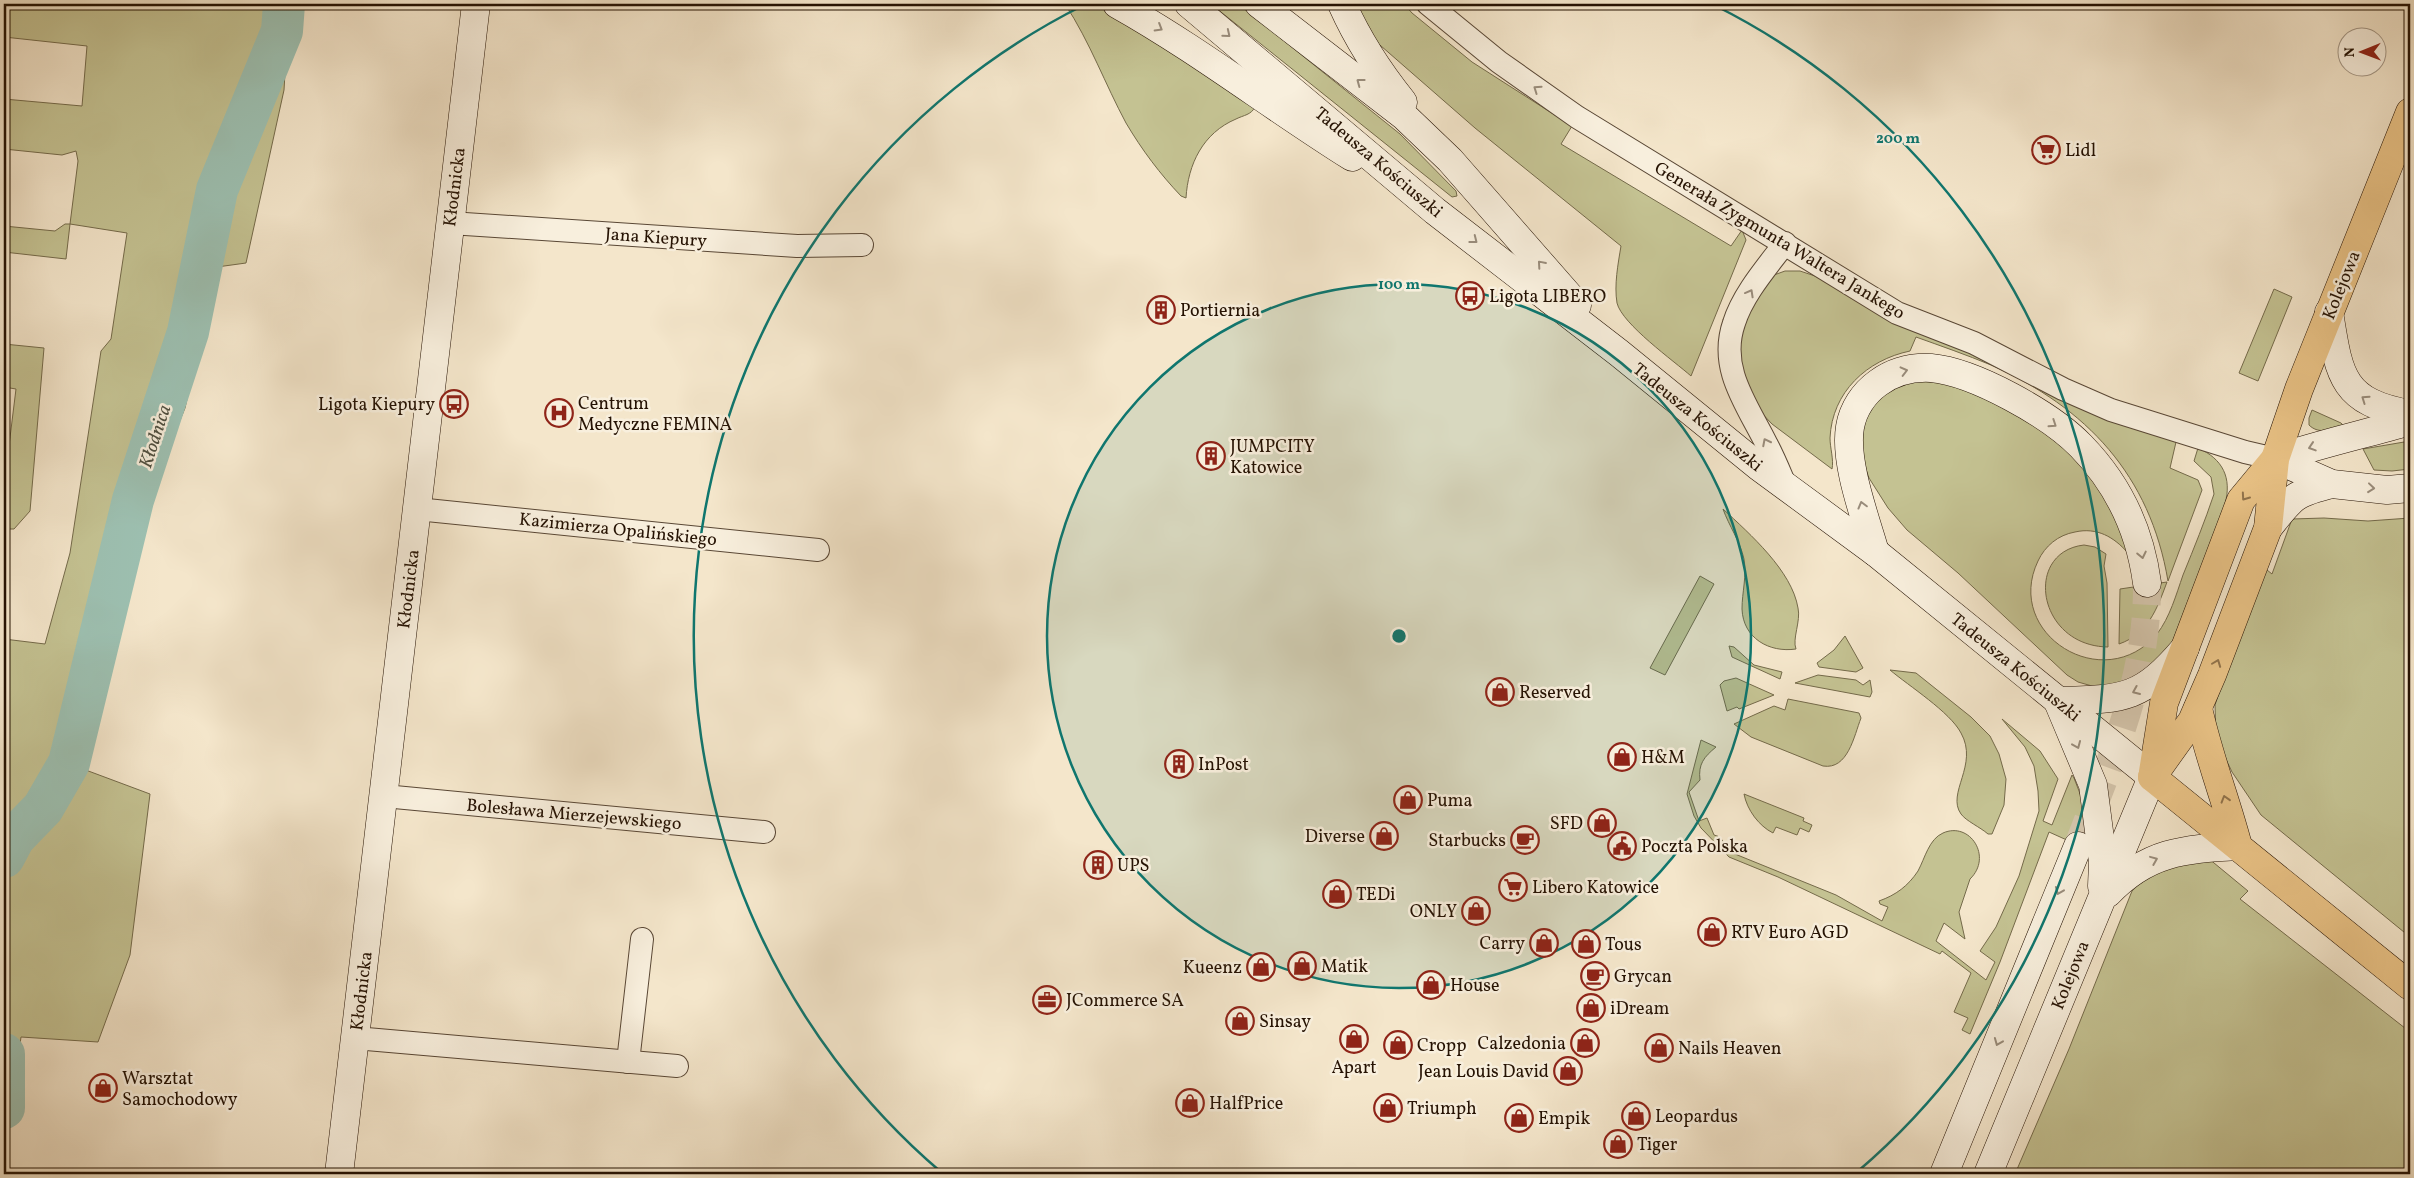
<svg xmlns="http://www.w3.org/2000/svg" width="2414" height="1178" font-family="Vollkorn,serif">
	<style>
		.green { fill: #c4c292; stroke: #746a4a }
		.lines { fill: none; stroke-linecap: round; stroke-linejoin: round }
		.river { stroke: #9dc0b1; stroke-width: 42 }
		.secondary-tunnel { stroke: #d5c6ad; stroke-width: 28; stroke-dasharray: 28 14; stroke-linecap: butt }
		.street-casing { stroke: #594735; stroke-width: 24 }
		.secondary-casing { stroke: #251203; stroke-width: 29 }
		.primary-casing { stroke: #251203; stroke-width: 29 }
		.street { stroke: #f8efdd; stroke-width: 22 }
		.secondary { stroke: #f8efdd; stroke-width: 28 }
		.primary { stroke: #eac386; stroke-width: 28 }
		.oneway { stroke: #998c7b }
		.oneway2 { stroke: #91734b }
		.ring { fill: none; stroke: #0f766e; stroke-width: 2.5 }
		.labels { text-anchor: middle; stroke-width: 5; stroke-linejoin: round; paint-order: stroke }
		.poi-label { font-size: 18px; fill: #251203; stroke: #f8efdd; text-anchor: start }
		.street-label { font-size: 18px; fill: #251203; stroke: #f8efdd }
		.water-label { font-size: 19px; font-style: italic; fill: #4f4f40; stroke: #f8efdd }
		.centre { fill: #0f766e; stroke: #f8efdd; stroke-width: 2.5 }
		.ring-label { font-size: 15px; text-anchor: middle; font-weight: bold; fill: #0f766e; stroke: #f8efdd; stroke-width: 5; stroke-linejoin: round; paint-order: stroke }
	</style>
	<rect width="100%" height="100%" fill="#f4e6cb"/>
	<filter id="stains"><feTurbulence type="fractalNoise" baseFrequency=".004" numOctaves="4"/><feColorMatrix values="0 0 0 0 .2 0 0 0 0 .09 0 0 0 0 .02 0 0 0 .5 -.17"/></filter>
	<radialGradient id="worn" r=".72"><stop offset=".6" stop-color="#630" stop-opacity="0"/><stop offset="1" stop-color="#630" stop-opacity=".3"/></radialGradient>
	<g class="green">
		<polygon points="4,4 55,4 93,8 94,4 289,4 284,90 246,263 217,267 185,408 135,531 116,624 102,664 83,769 150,794 130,955 98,1042 21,1037 4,1161 4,639 45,644 70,553 101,351 111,339 127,233 70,224 66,259 4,252 4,226 55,231 65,224 70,224 78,161 76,151 62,155 4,149 4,99 82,106 87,46 4,37"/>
		<path d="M1065 4H1101L1167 42 1255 107C1251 115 1244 115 1236 119 1203 133 1188 164 1186 198L1181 196C1160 174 1142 150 1126 123 1105 84 1090 42 1065 4Z"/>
		<polygon points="1211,4 1238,4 1400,134 1456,191 1457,196 1452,197"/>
		<path d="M1353 4H1404L1412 13 1472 62 1572 126 1561 144 1731 246 1742 230 1746 240 1691 376C1674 361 1622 324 1617 303 1614 285 1618 264 1621 246L1475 128 1365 32Z"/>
		<path d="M1785 271H1800L1815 276 1968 352 2176 442 2170 468 2198 480 2202 490 2168 581C2150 475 2087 408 1991 365 1967 355 1941 346 1916 337L1910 351C1867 360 1832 392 1830 438 1830 448 1834 460 1832 469L1772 424 1754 405 1737 353 1748 311 1774 275Z"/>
		<polygon points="2274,289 2292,297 2258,381 2239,373"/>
		<polygon points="4,344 44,348 30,511 14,529 4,529 4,486 16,389 4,387"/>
		<path d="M1913 381 1950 383 2013 411 2076 455 2113 503 2128 553C2114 537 2097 527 2075 532 2058 535 2045 546 2038 561 2003 634 2104 697 2157 634 2170 617 2176 595 2183 575 2194 548 2205 521 2214 494L2211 477 2194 461 2198 448C2223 459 2232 478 2225 504L2169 651 2142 678 2099 688 2078 682 2067 675 1958 573 1907 530 1888 508 1869 478 1862 458V417L1882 392Z"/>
		<path d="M2312 410 2341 423 2345 427C2332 429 2319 435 2309 425V418Z"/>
		<polygon points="2410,441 2410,469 2392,471 2374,470 2363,449"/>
		<path d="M1723 509C1750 534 1792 571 1798 608 1801 621 1792 639 1796 649 1769 653 1743 638 1742 609 1742 592 1747 576 1744 559 1740 541 1729 526 1723 509Z"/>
		<polygon points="2324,518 2368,521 2410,518 2410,937 2261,815 2232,772 2216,738 2215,705 2262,566 2272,574 2292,519"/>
		<path d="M2084 545 2095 547 2106 554 2104 566 2107 583 2108 647C2037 646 2023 552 2084 545Z"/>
		<polygon points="1700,576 1714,584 1665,675 1650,668"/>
		<path d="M2167 582C2157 609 2148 634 2119 644L2120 589Z"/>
		<polygon points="1845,636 1863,668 1856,672 1819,667 1817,663 1834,650"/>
		<polygon points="1729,646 1734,647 1754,665 1782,672 1780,679 1732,657"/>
		<path d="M1890 670 1916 673 1971 717 1990 736 1999 754 2006 779 2004 805 1992 834H1988C1980 827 1966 821 1961 814 1946 793 1979 765 1961 733 1950 712 1909 686 1890 670Z"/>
		<polygon points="1818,675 1856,680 1863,685 1870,680 1872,692 1870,697 1795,683"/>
		<polygon points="1736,678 1774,695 1739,709 1737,707 1727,711 1720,685 1724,681"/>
		<path d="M1788 699 1859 713 1861 718C1854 736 1848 770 1823 766L1751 737 1734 724 1774 706 1785 710Z"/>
		<path d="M2002 719 2040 751 2058 779 2043 821 2052 825 2072 775 2074 778 2084 804 2089 850 2049 832 2000 962 1970 1034 1962 1030 1968 1018 1954 1012 1971 973 1942 951 1940 954 1778 877 1729 857 1701 828 1694 816 1687 794 1701 740 1716 747C1704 757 1698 764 1700 780L1689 792 1699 821 1707 818 1714 835 1720 837 1730 852 1836 895 1882 921 1888 907 1880 904 1879 901C1896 895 1908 886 1918 871 1925 858 1929 839 1943 833 1970 821 1993 857 1970 879L1959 912 1965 939 1944 923 1936 941 1986 980 1995 962 1980 951 1996 927 2019 876 2039 811 2038 791 2034 766 2025 747Z"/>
		<path d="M1744 794 1804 818 1803 821 1812 825 1809 832 1800 828 1797 835 1776 827 1773 833C1759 826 1747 810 1744 794Z"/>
		<polygon points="2208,858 2248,891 2240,899 2410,1032 2410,1174 2015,1174 2069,1049 2132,891 2153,871"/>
	</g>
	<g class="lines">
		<g class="river">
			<polyline points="4,857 14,838 43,808 69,763 133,500 188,332 217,190 282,31 284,4"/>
			<polyline points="4,1054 4,1108"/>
		</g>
		<path class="secondary-tunnel" d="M2078 846C2111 759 2148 679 2147 583"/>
		<defs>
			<g id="street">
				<polyline points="1428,4 1499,62 1577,117 1897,313 1974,343 2063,389 2111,410 2245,452 2275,459"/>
				<polyline points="450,223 797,246 862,245"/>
				<path d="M1785 243C1767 267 1743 294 1734 323 1718 369 1748 406 1767 445 1774 458 1780 473 1786 487"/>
				<polyline points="417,509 818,550"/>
				<polyline points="384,796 764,832"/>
				<polyline points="355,1038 677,1066"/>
				<polyline points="628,1062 642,939"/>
			</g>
			<g id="secondary">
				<path d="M1117 4C1199 50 1272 107 1352 157"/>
				<polyline points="1189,4 1435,211 1619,353 1758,466 1875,552 2152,777 1988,1174"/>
				<polyline points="1259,4 1404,116 1450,160 1577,305"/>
				<path d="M1342 4C1358 40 1378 71 1403 102"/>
				<path d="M2329 312C2339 375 2341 402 2410 414"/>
				<polyline points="2275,459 2332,484 2387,490 2410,488"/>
				<path d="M2275 459C2320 444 2365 434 2410 421"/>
				<path d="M2268 528C2293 497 2292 494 2332 484"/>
				<path d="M1875 552C1865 517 1844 462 1850 427 1853 409 1864 393 1878 383 1893 372 1912 367 1931 368 1975 372 2051 415 2081 446 2119 485 2140 530 2147 583"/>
				<path d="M2058 701C2124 699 2141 700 2185 648"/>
				<polyline points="2059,704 2093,785 2103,862 2102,886"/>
				<path d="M2108 893C2147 852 2183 849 2238 846"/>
				<polyline points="339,1174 476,4"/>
				<polyline points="1944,1174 2078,846"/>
			</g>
			<g id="primary">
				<path d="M2198 708C2208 755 2226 800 2238 846"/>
				<polyline points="2153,772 2164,703 2241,500 2275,459"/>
				<polyline points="2152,777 2192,721 2212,675 2268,528 2275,459 2299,389 2410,112"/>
				<polyline points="2152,777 2410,986"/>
			</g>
		</defs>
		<use href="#street" class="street-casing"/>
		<use href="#secondary" class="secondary-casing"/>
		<use href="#primary" class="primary-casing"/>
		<use href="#street" class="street"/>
		<use href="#secondary" class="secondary"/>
		<use href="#primary" class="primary"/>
	</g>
	<defs><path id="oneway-chevron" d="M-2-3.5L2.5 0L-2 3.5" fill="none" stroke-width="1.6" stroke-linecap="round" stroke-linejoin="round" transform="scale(1.25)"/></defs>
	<g class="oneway">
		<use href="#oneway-chevron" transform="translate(1159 28) rotate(31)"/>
		<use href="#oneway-chevron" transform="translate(1227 34) rotate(39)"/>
		<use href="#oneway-chevron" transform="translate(1360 82) rotate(-143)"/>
		<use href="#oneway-chevron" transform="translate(1537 89) rotate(-145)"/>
		<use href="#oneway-chevron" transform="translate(1474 240) rotate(38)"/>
		<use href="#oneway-chevron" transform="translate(1541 264) rotate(-131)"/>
		<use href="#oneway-chevron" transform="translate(1750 293) rotate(-61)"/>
		<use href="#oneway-chevron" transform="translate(1904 371) rotate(-14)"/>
		<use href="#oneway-chevron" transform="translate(2365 399) rotate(-145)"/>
		<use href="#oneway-chevron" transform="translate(2053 424) rotate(34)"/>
		<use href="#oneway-chevron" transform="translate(1766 442) rotate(-117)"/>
		<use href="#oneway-chevron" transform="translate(2312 447) rotate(162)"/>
		<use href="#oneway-chevron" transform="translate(2371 488) rotate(6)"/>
		<use href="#oneway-chevron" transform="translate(1862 505) rotate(-105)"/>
		<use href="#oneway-chevron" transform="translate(2142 555) rotate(78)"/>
		<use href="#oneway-chevron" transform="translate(2136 691) rotate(157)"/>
		<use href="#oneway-chevron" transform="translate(2077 745) rotate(67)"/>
		<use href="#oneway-chevron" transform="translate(2154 860) rotate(-22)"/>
		<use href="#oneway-chevron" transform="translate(2059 891) rotate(112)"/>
		<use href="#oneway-chevron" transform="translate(1998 1042) rotate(112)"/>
	</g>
	<g class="oneway2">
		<use href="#oneway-chevron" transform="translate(2245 497) rotate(125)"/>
		<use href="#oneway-chevron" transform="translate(2217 663) rotate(-69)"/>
		<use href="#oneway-chevron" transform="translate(2225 799) rotate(-107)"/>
	</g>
	<circle cx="1399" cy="636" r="352" fill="#0f766e" fill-opacity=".12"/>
	<g class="ring">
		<circle cx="1399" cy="636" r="352"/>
		<path d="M941 1172A705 705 0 0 1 1084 5M1714 5A705 705 0 0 1 1857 1172"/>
	</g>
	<defs>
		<symbol id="supermarket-ring" viewBox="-11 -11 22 22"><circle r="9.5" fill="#f8efdd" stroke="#8f2418" stroke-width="1.5"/><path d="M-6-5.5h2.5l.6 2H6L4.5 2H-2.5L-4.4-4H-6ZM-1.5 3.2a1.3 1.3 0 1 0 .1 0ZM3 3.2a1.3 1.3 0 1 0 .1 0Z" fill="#8f2418"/></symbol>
		<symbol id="bus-ring" viewBox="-11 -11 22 22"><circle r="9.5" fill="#f8efdd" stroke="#8f2418" stroke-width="1.5"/><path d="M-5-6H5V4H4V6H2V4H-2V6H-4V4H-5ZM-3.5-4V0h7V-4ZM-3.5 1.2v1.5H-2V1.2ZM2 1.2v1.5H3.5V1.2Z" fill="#8f2418"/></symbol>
		<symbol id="building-ring" viewBox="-11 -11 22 22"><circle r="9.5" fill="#f8efdd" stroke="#8f2418" stroke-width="1.5"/><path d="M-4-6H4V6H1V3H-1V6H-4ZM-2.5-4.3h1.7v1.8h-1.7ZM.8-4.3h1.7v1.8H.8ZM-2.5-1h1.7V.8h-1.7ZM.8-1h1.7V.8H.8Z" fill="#8f2418"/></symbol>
		<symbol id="hospital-ring" viewBox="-11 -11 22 22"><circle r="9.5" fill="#f8efdd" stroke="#8f2418" stroke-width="1.5"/><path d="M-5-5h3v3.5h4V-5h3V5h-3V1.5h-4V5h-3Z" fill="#8f2418"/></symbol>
		<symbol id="shop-ring" viewBox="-11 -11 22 22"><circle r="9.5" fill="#f8efdd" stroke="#8f2418" stroke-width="1.5"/><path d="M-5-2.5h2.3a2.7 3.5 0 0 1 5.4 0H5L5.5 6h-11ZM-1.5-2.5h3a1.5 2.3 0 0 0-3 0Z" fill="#8f2418"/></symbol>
		<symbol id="cafe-ring" viewBox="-11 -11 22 22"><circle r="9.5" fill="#f8efdd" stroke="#8f2418" stroke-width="1.5"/><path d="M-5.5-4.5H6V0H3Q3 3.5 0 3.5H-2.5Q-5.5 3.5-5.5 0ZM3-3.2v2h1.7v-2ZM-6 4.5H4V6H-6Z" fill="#8f2418"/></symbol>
		<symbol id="civic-ring" viewBox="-11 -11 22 22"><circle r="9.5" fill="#f8efdd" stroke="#8f2418" stroke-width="1.5"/><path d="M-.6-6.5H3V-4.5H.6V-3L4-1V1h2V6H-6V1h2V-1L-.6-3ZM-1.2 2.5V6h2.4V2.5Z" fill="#8f2418"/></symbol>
		<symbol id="office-ring" viewBox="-11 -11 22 22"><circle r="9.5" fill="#f8efdd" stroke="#8f2418" stroke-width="1.5"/><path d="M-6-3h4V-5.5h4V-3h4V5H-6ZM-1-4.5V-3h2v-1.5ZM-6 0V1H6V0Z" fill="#8f2418"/></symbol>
	</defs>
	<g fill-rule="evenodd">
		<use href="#supermarket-ring" x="2030" y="134" width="32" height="32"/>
		<use href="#bus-ring" x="1454" y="280" width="32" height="32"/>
		<use href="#building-ring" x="1145" y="294" width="32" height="32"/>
		<use href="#bus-ring" x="438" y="388" width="32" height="32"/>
		<use href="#hospital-ring" x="543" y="397" width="32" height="32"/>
		<use href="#building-ring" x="1195" y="440" width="32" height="32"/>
		<use href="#shop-ring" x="1484" y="676" width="32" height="32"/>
		<use href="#shop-ring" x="1606" y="741" width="32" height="32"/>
		<use href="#building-ring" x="1163" y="748" width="32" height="32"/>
		<use href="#shop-ring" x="1392" y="784" width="32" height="32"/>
		<use href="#shop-ring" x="1586" y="807" width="32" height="32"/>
		<use href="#shop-ring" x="1368" y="820" width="32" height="32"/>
		<use href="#cafe-ring" x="1509" y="824" width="32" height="32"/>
		<use href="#civic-ring" x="1606" y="830" width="32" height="32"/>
		<use href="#building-ring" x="1082" y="849" width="32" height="32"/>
		<use href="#supermarket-ring" x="1497" y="871" width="32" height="32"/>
		<use href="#shop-ring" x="1321" y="878" width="32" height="32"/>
		<use href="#shop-ring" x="1460" y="895" width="32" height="32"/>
		<use href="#shop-ring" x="1696" y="916" width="32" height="32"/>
		<use href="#shop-ring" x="1528" y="927" width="32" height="32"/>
		<use href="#shop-ring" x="1570" y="928" width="32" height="32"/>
		<use href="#shop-ring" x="1286" y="950" width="32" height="32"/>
		<use href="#shop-ring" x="1245" y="951" width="32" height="32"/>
		<use href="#cafe-ring" x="1579" y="960" width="32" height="32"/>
		<use href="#shop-ring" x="1415" y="969" width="32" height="32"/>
		<use href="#office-ring" x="1031" y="984" width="32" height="32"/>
		<use href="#shop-ring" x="1575" y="992" width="32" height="32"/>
		<use href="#shop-ring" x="1224" y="1005" width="32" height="32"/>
		<use href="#shop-ring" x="1338" y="1023" width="32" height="32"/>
		<use href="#shop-ring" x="1569" y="1027" width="32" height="32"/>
		<use href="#shop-ring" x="1382" y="1029" width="32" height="32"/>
		<use href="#shop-ring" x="1643" y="1032" width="32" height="32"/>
		<use href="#shop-ring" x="1552" y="1055" width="32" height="32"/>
		<use href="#shop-ring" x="87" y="1072" width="32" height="32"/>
		<use href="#shop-ring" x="1174" y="1087" width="32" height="32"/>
		<use href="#shop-ring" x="1372" y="1092" width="32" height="32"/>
		<use href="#shop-ring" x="1620" y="1100" width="32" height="32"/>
		<use href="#shop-ring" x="1503" y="1102" width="32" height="32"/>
		<use href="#shop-ring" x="1602" y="1128" width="32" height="32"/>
	</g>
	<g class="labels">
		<g class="poi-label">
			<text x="2065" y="156">Lidl</text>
			<text x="1489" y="302">Ligota LIBERO</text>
			<text x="1180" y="316">Portiernia</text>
			<text x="578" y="409">Centrum<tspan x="578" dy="21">Medyczne FEMINA</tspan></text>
			<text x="435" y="410" text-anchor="end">Ligota Kiepury</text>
			<text x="1230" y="452">JUMPCITY<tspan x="1230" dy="21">Katowice</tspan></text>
			<text x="1519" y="698">Reserved</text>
			<text x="1641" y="763">H&amp;M</text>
			<text x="1198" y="770">InPost</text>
			<text x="1427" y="806">Puma</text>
			<text x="1583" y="829" text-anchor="end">SFD</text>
			<text x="1365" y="842" text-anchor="end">Diverse</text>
			<text x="1506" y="846" text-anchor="end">Starbucks</text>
			<text x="1641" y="852">Poczta Polska</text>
			<text x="1117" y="871">UPS</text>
			<text x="1532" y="893">Libero Katowice</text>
			<text x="1356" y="900">TEDi</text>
			<text x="1457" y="917" text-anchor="end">ONLY</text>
			<text x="1731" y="938">RTV Euro AGD</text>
			<text x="1525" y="949" text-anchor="end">Carry</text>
			<text x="1605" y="950">Tous</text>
			<text x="1321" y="972">Matik</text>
			<text x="1242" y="973" text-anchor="end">Kueenz</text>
			<text x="1614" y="982">Grycan</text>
			<text x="1450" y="991">House</text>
			<text x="1066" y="1006">JCommerce SA</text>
			<text x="1610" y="1014">iDream</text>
			<text x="1259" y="1027">Sinsay</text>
			<text x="1566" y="1049" text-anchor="end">Calzedonia</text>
			<text x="1417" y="1051">Cropp</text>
			<text x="1678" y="1054">Nails Heaven</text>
			<text x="1354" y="1073" text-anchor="middle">Apart</text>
			<text x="1549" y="1077" text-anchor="end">Jean Louis David</text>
			<text x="122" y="1084">Warsztat<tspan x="122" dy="21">Samochodowy</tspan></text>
			<text x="1209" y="1109">HalfPrice</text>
			<text x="1407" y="1114">Triumph</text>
			<text x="1655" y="1122">Leopardus</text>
			<text x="1538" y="1124">Empik</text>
			<text x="1637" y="1150">Tiger</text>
		</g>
		<g class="street-label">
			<text transform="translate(1379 162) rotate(40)" y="6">Tadeusza Kościuszki</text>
			<text transform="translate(454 187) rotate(-83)" y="6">Kłodnicka</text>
			<text transform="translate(656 237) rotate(4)" y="6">Jana Kiepury</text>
			<text transform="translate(1780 240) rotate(31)" y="6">Generała Zygmunta Waltera Jankego</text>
			<text transform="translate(2341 285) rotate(-68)" y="6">Kolejowa</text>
			<text transform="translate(1698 417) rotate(39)" y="6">Tadeusza Kościuszki</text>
			<text transform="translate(618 529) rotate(6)" y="6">Kazimierza Opalińskiego</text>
			<text transform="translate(408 589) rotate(-83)" y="6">Kłodnicka</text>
			<text transform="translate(2016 667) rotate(39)" y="6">Tadeusza Kościuszki</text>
			<text transform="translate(574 814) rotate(5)" y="6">Bolesława Mierzejewskiego</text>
			<text transform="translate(2070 975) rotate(-68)" y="6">Kolejowa</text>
			<text transform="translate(361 991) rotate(-83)" y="6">Kłodnicka</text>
		</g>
		<g class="water-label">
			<text transform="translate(154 436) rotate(-72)" y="7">Kłodnica</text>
		</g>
	</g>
	<circle cx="1399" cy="636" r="8" class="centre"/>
	<g class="ring-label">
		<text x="1898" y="143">200 m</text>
		<text x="1399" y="289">100 m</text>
	</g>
	<rect width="2414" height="1178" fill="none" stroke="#f4e6cb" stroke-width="20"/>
	<rect x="5" y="5" width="2404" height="1168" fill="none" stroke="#251203" stroke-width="2.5"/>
	<rect x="10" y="10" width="2394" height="1158" fill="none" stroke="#251203"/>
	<g transform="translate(2362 52) rotate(269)"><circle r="24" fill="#f8efdd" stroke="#a49786"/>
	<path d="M0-4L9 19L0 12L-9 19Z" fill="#8f2418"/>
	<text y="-8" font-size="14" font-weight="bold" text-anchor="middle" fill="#251203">N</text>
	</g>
	<rect width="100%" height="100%" filter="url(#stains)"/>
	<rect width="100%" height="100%" fill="url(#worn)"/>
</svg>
